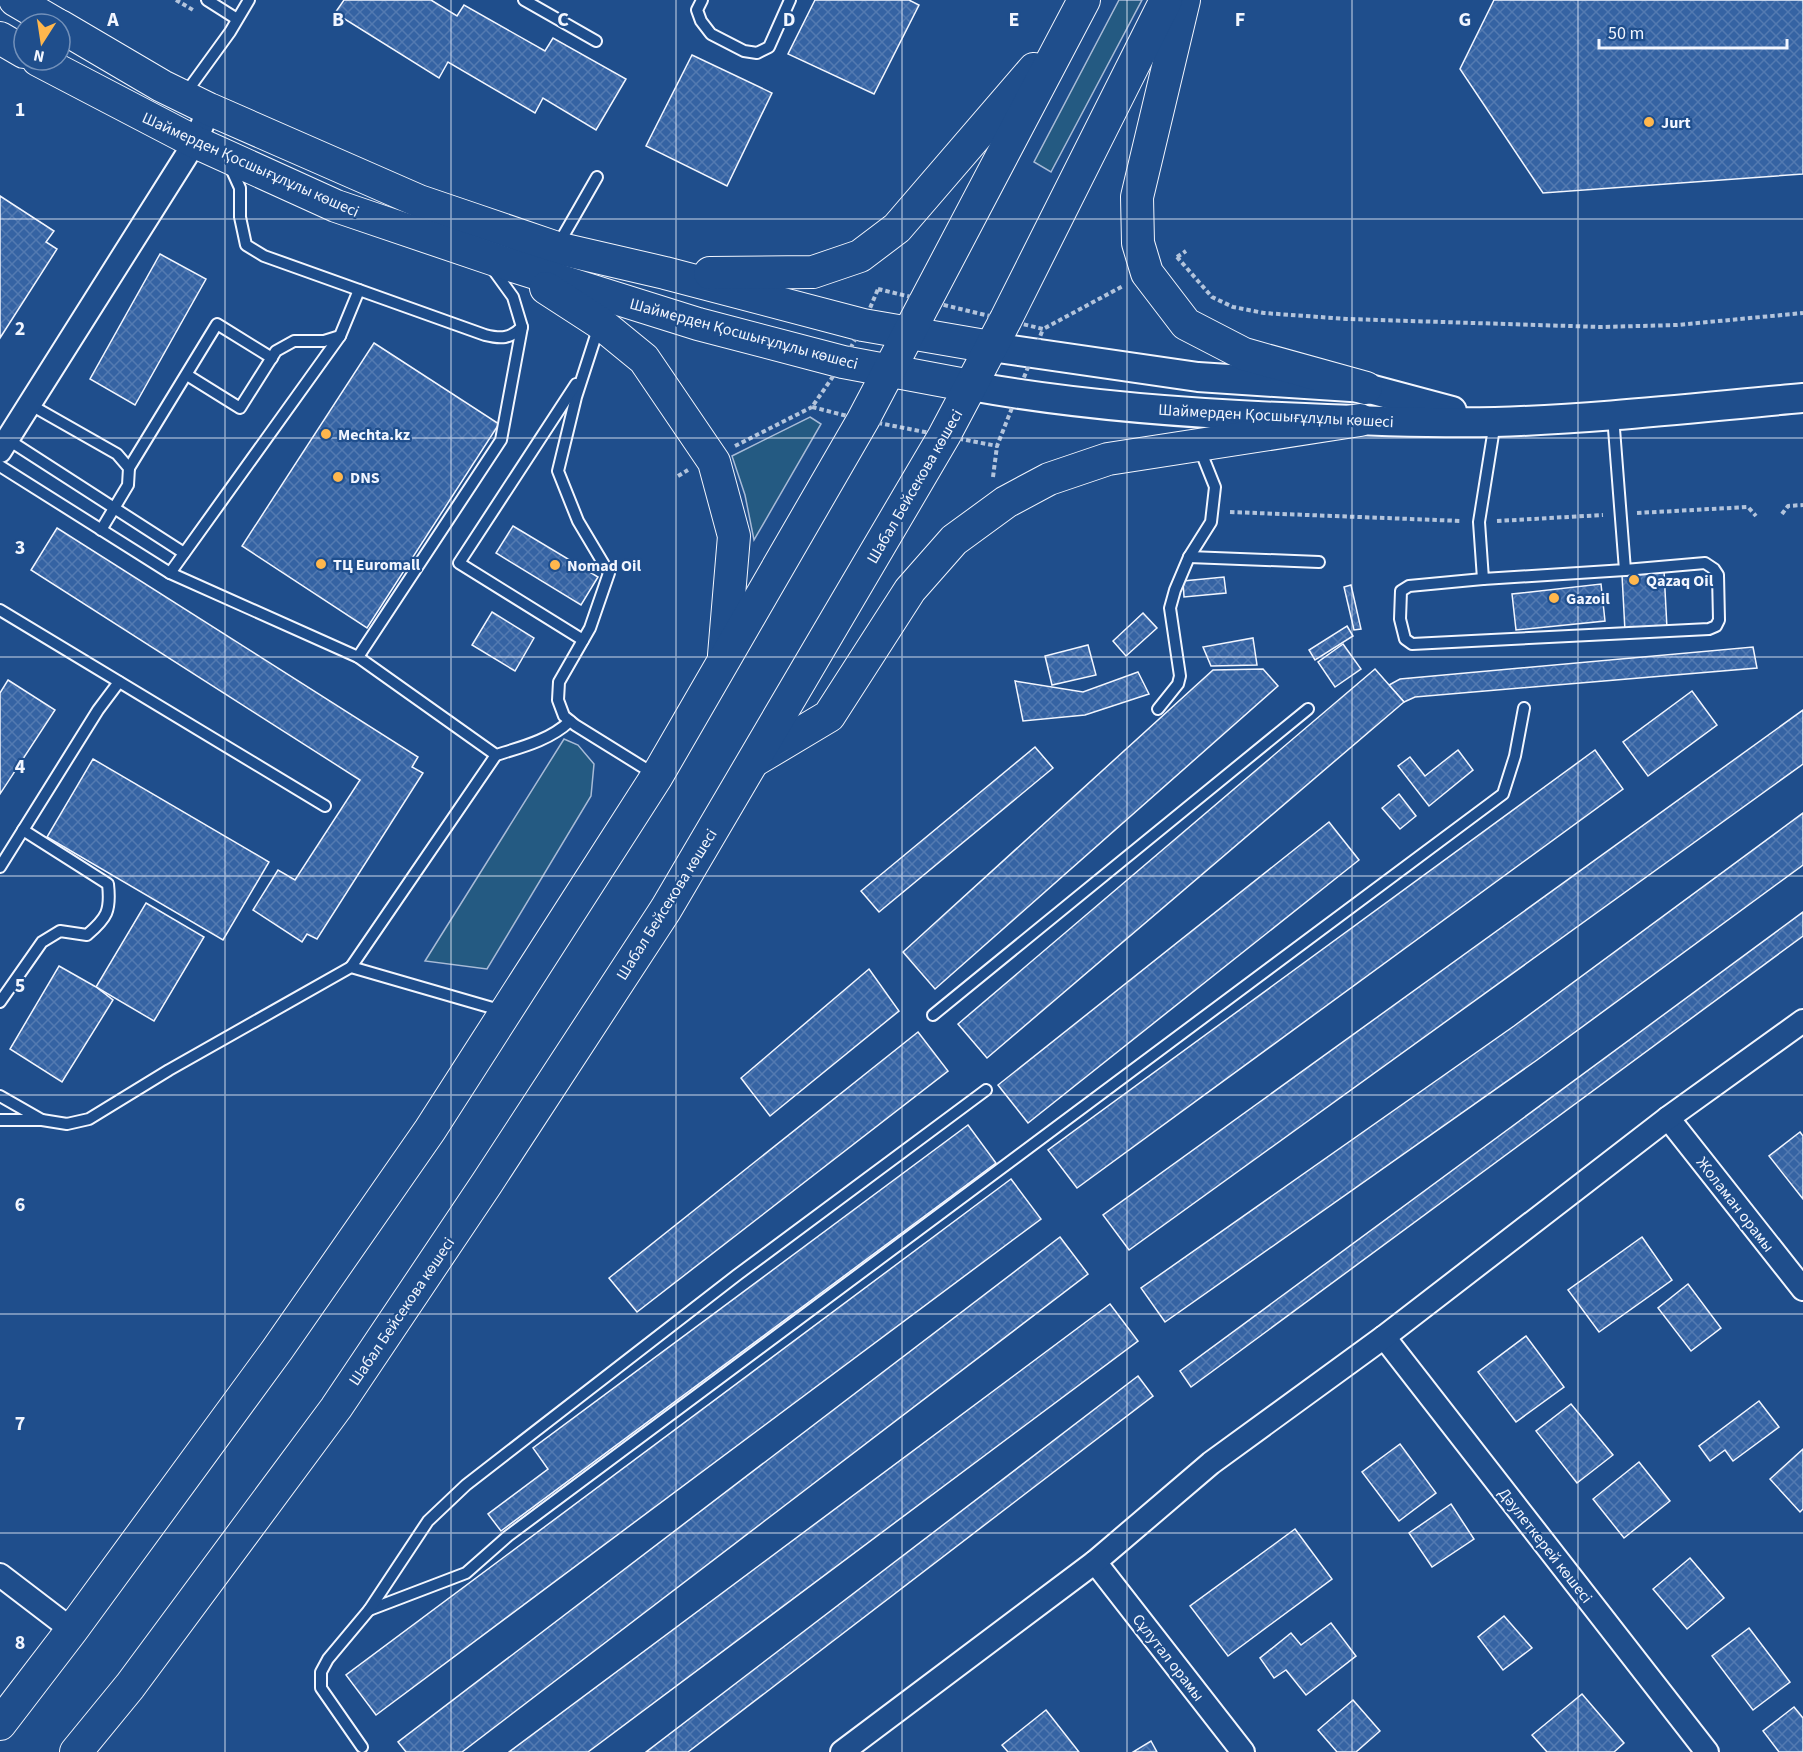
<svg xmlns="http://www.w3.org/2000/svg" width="1803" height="1752" font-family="'Source Sans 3',sans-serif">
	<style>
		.green { fill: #245a82; stroke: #a8bbd7; stroke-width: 1.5 }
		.building { fill: url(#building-cross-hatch); stroke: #f2f6ff; stroke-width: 1.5 }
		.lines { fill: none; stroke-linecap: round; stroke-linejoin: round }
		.service-casing { stroke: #f2f6ff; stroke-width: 14 }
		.minor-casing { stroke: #f2f6ff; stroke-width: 26 }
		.tertiary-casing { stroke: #f2f6ff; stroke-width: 32 }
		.secondary-casing { stroke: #f2f6ff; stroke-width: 34 }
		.path { stroke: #b3c4dc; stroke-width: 4; stroke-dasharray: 4.5 3; stroke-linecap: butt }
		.service { stroke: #1f4e8c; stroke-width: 10 }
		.minor { stroke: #1f4e8c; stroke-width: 22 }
		.tertiary { stroke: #1f4e8c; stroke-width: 28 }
		.secondary { stroke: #1f4e8c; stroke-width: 32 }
		.grid { fill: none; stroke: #f2f6ff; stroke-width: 1.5; stroke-opacity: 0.55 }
		.poi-dot { fill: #ffb74d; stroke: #1f4e8c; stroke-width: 2 }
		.labels { text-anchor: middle; stroke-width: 4.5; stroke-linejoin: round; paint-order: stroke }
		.poi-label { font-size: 16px; font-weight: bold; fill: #f2f6ff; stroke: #1f4e8c; text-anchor: start }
		.street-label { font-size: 16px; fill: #f2f6ff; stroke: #1f4e8c }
		.grid-label { font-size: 20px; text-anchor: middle; font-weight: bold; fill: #f2f6ff; stroke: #1f4e8c; stroke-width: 4.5; stroke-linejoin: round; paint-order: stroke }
	</style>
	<defs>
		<pattern id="building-cross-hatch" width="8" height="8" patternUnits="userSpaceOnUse" patternTransform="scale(1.5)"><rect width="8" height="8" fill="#3563a3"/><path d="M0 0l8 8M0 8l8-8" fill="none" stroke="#537ab1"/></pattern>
	</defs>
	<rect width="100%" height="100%" fill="#1f4e8c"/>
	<g class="green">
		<polygon points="1119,0 1142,0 1051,172 1034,162"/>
		<polygon points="810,417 821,424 754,540 745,495 732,456"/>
		<polygon points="564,739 578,745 594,764 591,796 487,969 425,961"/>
	</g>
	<g class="building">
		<polygon points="344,0 431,0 457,16 464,5 545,51 553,38 626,79 596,130 543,98 535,113 448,62 439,78 335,13"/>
		<polygon points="815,0 909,0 919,5 874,94 788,54"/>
		<polygon points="1494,0 1803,0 1803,174 1543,193 1460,69"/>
		<polygon points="692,55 772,93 727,186 646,146"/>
		<polygon points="0,196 54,231 46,242 57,249 0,338"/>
		<polygon points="160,254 206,279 135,405 90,379"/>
		<polygon points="374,343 499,424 367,628 242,546"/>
		<polygon points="513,526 598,577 581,605 496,553"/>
		<polygon points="57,528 418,757 412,767 423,773 317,939 307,934 302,942 253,910 278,870 295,880 360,780 31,570"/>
		<polygon points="1664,571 1667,628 1625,631 1622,575"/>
		<polygon points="1224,577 1226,593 1184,597 1183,581"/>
		<polygon points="1601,584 1605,621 1516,630 1512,594"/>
		<polygon points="1351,585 1361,629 1354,630 1344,587"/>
		<polygon points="492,612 534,638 515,671 472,645"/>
		<polygon points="1143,613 1157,628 1126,656 1113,641"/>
		<polygon points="1347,626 1353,636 1315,660 1309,650"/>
		<polygon points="1253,638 1257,665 1211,666 1203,647"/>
		<polygon points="1343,644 1361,669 1335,687 1318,662"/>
		<polygon points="1088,645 1096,675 1052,685 1045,656"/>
		<polygon points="1753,647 1757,668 1415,697 1404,702 1389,685 1400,679"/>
		<polygon points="1263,669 1278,686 935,989 903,952 1213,670"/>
		<polygon points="1375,669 1404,702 987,1058 958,1024"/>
		<polygon points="1138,672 1149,694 1085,715 1023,721 1015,681 1083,692"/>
		<polygon points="8,680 55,710 0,794 0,693"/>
		<polygon points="1692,691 1717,725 1648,776 1623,742"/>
		<polygon points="1803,710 1803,764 1129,1250 1103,1215"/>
		<polygon points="1035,747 1053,768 879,912 861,891"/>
		<polygon points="1458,750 1473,770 1429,806 1398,766 1410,757 1425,776"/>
		<polygon points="1595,750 1623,789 1077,1188 1048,1150"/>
		<polygon points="93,759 269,862 223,940 47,837"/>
		<polygon points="1399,794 1416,816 1400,829 1382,808"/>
		<polygon points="1803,813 1803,865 1537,1060 1165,1322 1141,1288 1514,1026"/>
		<polygon points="1329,822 1359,860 1028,1123 998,1085"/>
		<polygon points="146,903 204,937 154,1021 96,987"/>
		<polygon points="1803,912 1803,936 1191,1387 1180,1371"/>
		<polygon points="59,966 96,987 113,1000 62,1082 10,1049"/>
		<polygon points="869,969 899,1011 770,1116 741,1078"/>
		<polygon points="918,1032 948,1071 637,1312 609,1278"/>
		<polygon points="968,1125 996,1163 501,1531 488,1514 548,1469 533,1448"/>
		<polygon points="1800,1132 1803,1136 1803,1199 1769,1156"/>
		<polygon points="1011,1179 1041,1219 376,1715 346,1675"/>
		<polygon points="1060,1237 1088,1274 462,1752 406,1752 398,1742"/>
		<polygon points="1642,1237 1672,1280 1599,1332 1568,1290"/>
		<polygon points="1688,1284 1721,1328 1691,1351 1658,1308"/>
		<polygon points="1110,1304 1138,1341 588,1752 509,1752"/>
		<polygon points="1526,1336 1564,1387 1516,1422 1478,1372"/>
		<polygon points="1138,1376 1153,1396 688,1752 646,1752"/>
		<polygon points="1759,1401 1779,1427 1733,1461 1725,1450 1710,1461 1699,1446"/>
		<polygon points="1571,1404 1613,1455 1577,1483 1536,1431"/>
		<polygon points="1400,1444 1436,1493 1399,1521 1362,1472"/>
		<polygon points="1803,1449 1803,1509 1800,1512 1770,1479"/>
		<polygon points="1639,1462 1670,1501 1624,1538 1593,1499"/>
		<polygon points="1451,1504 1474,1539 1432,1567 1409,1533"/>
		<polygon points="1295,1529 1332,1579 1228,1656 1190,1606"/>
		<polygon points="1690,1558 1724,1598 1687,1629 1653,1589"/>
		<polygon points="1504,1616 1532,1648 1503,1670 1478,1637"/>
		<polygon points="1331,1623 1356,1656 1306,1695 1286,1670 1274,1678 1260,1658 1291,1633 1301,1645"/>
		<polygon points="1749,1628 1790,1682 1753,1710 1712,1656"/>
		<polygon points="1582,1694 1624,1743 1614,1752 1547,1752 1532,1735"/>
		<polygon points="1353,1700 1380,1731 1356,1752 1337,1752 1318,1730"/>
		<polygon points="1794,1707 1803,1718 1803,1752 1779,1752 1763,1731"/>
		<polygon points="1046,1710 1079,1752 1008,1752 1002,1745"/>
		<polygon points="1151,1741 1157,1752 1133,1752"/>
	</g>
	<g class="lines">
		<defs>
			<g id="service">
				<polyline points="207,0 237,19"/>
				<polyline points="524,0 596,41"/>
				<polyline points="702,0 697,10 701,21 711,34 744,51 757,53 769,47 790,0"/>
				<polyline points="185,94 230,32 249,0"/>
				<path d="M230 166 240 188V217L246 245 264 256 485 335C501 339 510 339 522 327"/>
				<polyline points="558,245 597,177"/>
				<polyline points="599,326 576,397 558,471 578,521 609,573 590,628 559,682 558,700 564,716 575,725 654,774"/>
				<polyline points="187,375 240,408 276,351 294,341 324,341 340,336 359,290"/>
				<polyline points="576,384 459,563 583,640"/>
				<polyline points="29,404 117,454 129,468 128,485 101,530"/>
				<polyline points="1495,422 1479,522 1483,579 1625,570 1613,416"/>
				<polyline points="7,439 184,553"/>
				<path d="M0 466 170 573 358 657 496 755C522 747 550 740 570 721"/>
				<polyline points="129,468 217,324 272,358"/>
				<polyline points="1189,557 1319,562"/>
				<polyline points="170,573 340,336"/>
				<polyline points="1483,579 1409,586 1401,591 1400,619 1405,639 1412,644 1709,629 1716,626 1719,620 1718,575 1714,569 1705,563 1625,570"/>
				<polyline points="0,610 325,806"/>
				<polyline points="358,657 501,440 522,327 513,297 492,268"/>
				<polyline points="1158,709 1178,684 1180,676 1170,608 1175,590 1189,557 1211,522 1215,487 1199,447"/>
				<polyline points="0,867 98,710 119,682"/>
				<polyline points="351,967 496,755"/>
				<path d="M0 1002 42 942 60 931 87 935C107 918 111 911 108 884L23 830"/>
				<polyline points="933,1015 1308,709"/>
				<polyline points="0,1096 42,1120 67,1124 89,1119 169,1070 351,967 503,1011"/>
				<polyline points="0,1120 42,1120"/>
				<polyline points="369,1610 466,1573 508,1536 1503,794 1515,756 1524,708"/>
				<polyline points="362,1747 321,1688 321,1672 328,1659 369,1610 428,1521 466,1485 737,1275 986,1090"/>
			</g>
			<g id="minor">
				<polyline points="0,451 195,142 209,109"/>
				<polyline points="1668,1118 1803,1289"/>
				<polyline points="1384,1337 1707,1752"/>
				<polyline points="1095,1562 1243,1752"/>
				<polyline points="0,1575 72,1630"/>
				<polyline points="842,1752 1095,1562 1211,1463 1384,1337 1668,1118 1803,1021"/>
			</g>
			<g id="tertiary">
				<polyline points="991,347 1198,377 1366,388 1452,411"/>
				<path d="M971 386C1081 406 1193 414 1305 418 1368 421 1432 423 1495 422 1598 419 1701 407 1803 398"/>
			</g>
			<g id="secondary">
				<polyline points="15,0 56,24"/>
				<polyline points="1184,0 1137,197 1138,243 1147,273 1186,324 1244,354 1366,388"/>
				<polyline points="60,26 162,86 209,109 419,201 472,219 557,248 665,273 863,325 991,347"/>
				<polyline points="0,38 24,52"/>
				<polyline points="38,60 195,142 336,206 513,266 698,324 843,362 971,386"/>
				<polyline points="710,273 813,272 860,256 897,228 1034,69"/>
				<polyline points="546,288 600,323 644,359 714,462 734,536 724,655"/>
				<polyline points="757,759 829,716 910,590 954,540 1006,502 1049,479 1108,459 1360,420"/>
				<polyline points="0,1724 72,1630 277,1350 430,1130 657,776 863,420 1084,0"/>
				<polyline points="76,1752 130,1686 336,1408 487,1183 666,909 944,436 1006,319 1166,0"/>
			</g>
		</defs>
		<use href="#service" class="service-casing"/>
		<use href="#minor" class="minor-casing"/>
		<use href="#tertiary" class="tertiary-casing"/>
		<use href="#secondary" class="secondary-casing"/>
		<g class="path">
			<polyline points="176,0 193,10"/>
			<polyline points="1177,257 1212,297 1233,307 1264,313 1347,319 1601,327 1677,325 1803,313"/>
			<polyline points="1177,257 1186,251"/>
			<polygon points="878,289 1043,329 997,446 863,420 812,407 843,362 863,325"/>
			<polyline points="1045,328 1123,286"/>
			<polyline points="735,446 812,407"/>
			<polyline points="678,476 688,470"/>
			<polyline points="993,477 997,446"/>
			<polyline points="1230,512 1462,521"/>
			<polyline points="1637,513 1748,507 1756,516"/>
			<polyline points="1782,514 1788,506 1803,505"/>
			<polyline points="1497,521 1603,515"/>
		</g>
		<use href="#service" class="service"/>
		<use href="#minor" class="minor"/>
		<use href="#tertiary" class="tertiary"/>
		<use href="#secondary" class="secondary"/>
	</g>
	<path class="grid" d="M225 0V1752M451 0V1752M676 0V1752M902 0V1752M1127 0V1752M1352 0V1752M1578 0V1752M0 219H1803M0 438H1803M0 657H1803M0 876H1803M0 1095H1803M0 1314H1803M0 1533H1803"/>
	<g class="poi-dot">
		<circle cx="1649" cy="122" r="6"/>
		<circle cx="326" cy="434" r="6"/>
		<circle cx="338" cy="477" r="6"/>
		<circle cx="321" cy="564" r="6"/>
		<circle cx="555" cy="565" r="6"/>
		<circle cx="1634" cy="580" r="6"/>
		<circle cx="1554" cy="598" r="6"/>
	</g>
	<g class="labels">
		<g class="poi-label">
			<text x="1661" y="128">Jurt</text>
			<text x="338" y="440">Mechta.kz</text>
			<text x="350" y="483">DNS</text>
			<text x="333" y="570">ТЦ Euromall</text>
			<text x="567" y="571">Nomad Oil</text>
			<text x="1646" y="586">Qazaq Oil</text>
			<text x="1566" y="604">Gazoil</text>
		</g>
		<g class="street-label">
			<text transform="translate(251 164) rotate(24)" y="6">Шаймерден Қосшығұлұлы көшесі</text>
			<text transform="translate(744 333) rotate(15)" y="6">Шаймерден Қосшығұлұлы көшесі</text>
			<text transform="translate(1276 415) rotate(3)" y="6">Шаймерден Қосшығұлұлы көшесі</text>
			<text transform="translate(914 486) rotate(-60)" y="6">Шабал Бейсекова көшесі</text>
			<text transform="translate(666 904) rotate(-58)" y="6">Шабал Бейсекова көшесі</text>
			<text transform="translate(1736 1204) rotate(52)" y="6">Жоламан орамы</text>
			<text transform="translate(401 1311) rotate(-56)" y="6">Шабал Бейсекова көшесі</text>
			<text transform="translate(1546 1545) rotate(52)" y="6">Дәулеткерей көшесі</text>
			<text transform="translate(1169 1657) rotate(52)" y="6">Сұлутал орамы</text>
		</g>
	</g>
	<g class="grid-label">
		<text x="113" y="26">A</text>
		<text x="338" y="26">B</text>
		<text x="563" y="26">C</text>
		<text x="789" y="26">D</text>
		<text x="1014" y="26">E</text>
		<text x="1240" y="26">F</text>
		<text x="1465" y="26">G</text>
		<text x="20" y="116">1</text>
		<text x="20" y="335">2</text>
		<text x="20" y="554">3</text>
		<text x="20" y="773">4</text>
		<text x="20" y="992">5</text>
		<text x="20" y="1211">6</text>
		<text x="20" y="1430">7</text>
		<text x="20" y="1649">8</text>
	</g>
	<g transform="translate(42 42) rotate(192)"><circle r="28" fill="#1f4e8c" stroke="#7391ba" stroke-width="1.5"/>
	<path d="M0-4.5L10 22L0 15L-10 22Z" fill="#ffb74d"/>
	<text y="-9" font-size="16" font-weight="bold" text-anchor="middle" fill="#f2f6ff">N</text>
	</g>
	<path d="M1599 39v9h188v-9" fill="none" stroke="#f2f6ff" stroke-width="3"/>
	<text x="1608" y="39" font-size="18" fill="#f2f6ff" stroke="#1f4e8c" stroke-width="4.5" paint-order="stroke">50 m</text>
</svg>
